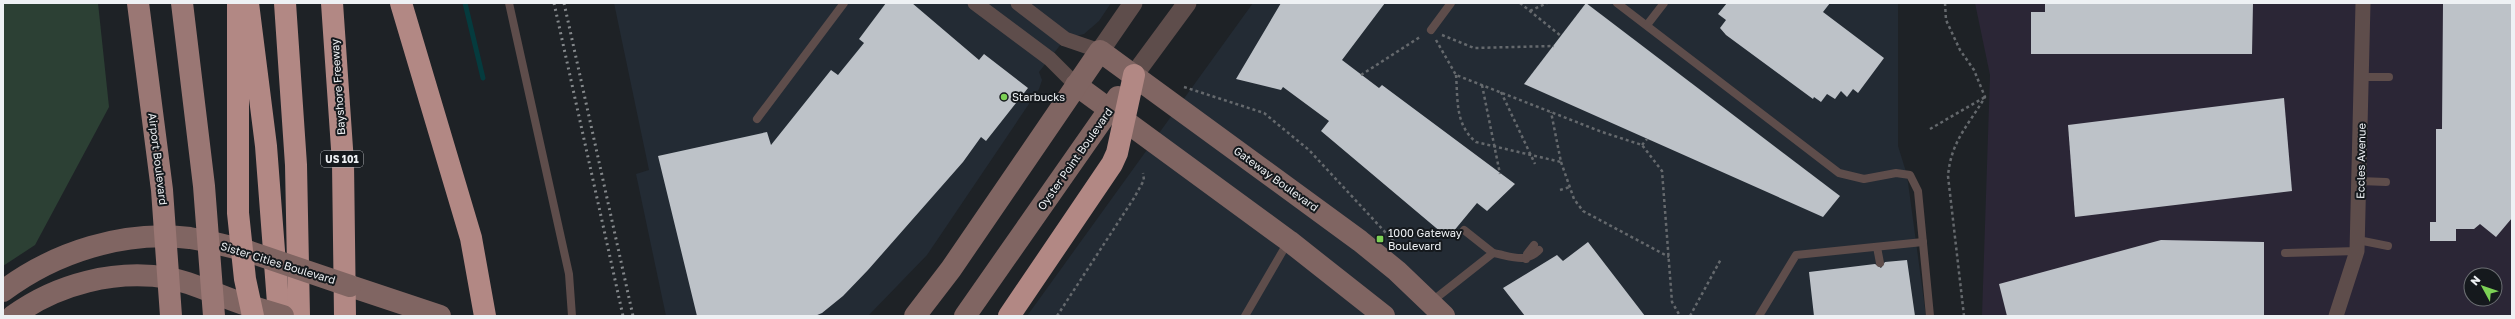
<svg xmlns="http://www.w3.org/2000/svg" width="2515" height="319" font-family="'Golos Text',sans-serif">
	<style>
		.built { fill: #232b34 }
		.industrial { fill: #2b2636; fill-rule: evenodd }
		.green { fill: #2c4034 }
		.lines { fill: none; stroke-linecap: round; stroke-linejoin: round }
		.stream { stroke: #053b3e; stroke-width: 5 }
		.building { fill: #bdc2c8 }
		.path { stroke: #65696d; stroke-width: 2.5; stroke-dasharray: 3 3; stroke-linecap: butt }
		.service { stroke: #5e4d4b; stroke-width: 8 }
		.minor { stroke: #5e4d4b; stroke-width: 15 }
		.tertiary { stroke: #5e4d4b; stroke-width: 19 }
		.secondary { stroke: #806562; stroke-width: 22 }
		.primary { stroke: #9a7774; stroke-width: 22 }
		.motorway { stroke: #b28884; stroke-width: 22 }
		.rail { stroke: #84888b; stroke-width: 3; stroke-dasharray: 2 4; stroke-linecap: butt }
		.secondary-bridge { stroke: #806562; stroke-width: 22 }
		.motorway-bridge { stroke: #b28884; stroke-width: 22 }
		.poi-dot { fill: #7cd155; stroke: #15191d; stroke-width: 1.5 }
		.labels { text-anchor: middle; stroke-width: 4; stroke-linejoin: round; paint-order: stroke }
		.shield { fill: #15191d; stroke: #adb0b4; stroke-width: 1 }
		.shield-label { font-size: 10px; font-weight: bold; fill: #eef1f4 }
		.street-label { font-size: 11px; fill: #eef1f4; stroke: #15191d }
		.poi-label { font-size: 11px; fill: #eef1f4; stroke: #15191d; text-anchor: start }
	</style>
	<rect width="100%" height="100%" fill="#1e2226"/>
	<g class="built">
		<polygon points="614,3 1111,3 1099,21 1084,34 1065,39 1039,72 1042,80 1039,89 927,255 868,316 666,316 636,174 649,170"/>
		<polygon points="1253,3 1898,3 1898,146 1907,175 1926,316 1027,316"/>
	</g>
	<path class="industrial" d="M1975 3H2512V316H1982L1990 75ZM2471 275H2495V299H2471Z"/>
	<polygon class="green" points="3,3 98,3 109,107 35,245 3,266"/>
	<g class="lines">
		<polyline class="stream" points="465,3 483,78"/>
	</g>
	<g class="building">
		<polygon points="886,3 912,3 979,60 984,54 1028,88 986,141 981,137 963,162 868,270 843,296 822,313 815,316 697,316 658,156 767,132 771,145 831,70 838,75 864,43 859,39"/>
		<polygon points="1281,3 1385,3 1342,60 1379,88 1382,85 1515,184 1487,211 1477,203 1448,238 1321,131 1329,121 1283,87 1281,90 1236,79"/>
		<polygon points="1586,3 1840,196 1823,217 1524,84"/>
		<polygon points="1727,3 1830,3 1823,12 1884,58 1858,93 1853,89 1847,97 1841,91 1835,99 1827,94 1821,102 1814,97 1813,99 1726,35 1720,28 1726,20 1718,14"/>
		<polygon points="2045,3 2253,3 2252,54 2031,54 2031,12 2045,12"/>
		<polygon points="2443,3 2512,3 2512,218 2496,237 2480,224 2474,229 2456,229 2456,241 2430,241 2430,222 2436,222 2436,129 2442,129"/>
		<polygon points="2284,98 2292,191 2075,217 2068,125"/>
		<polygon points="2161,240 2264,242 2264,316 2007,316 1999,284"/>
		<polygon points="1588,242 1645,316 1525,316 1503,288 1557,255 1563,261"/>
		<polygon points="1907,260 1915,316 1814,316 1809,272 1875,264 1881,268 1885,262"/>
	</g>
	<g class="lines">
		<g class="path">
			<polyline points="1520,3 1561,36"/>
			<path d="M1945 3 1946 20 1960 50 1974 70 1985 97C1968 126 1951 141 1948 176L1964 316"/>
			<polyline points="1530,11 1547,3"/>
			<polyline points="1442,35 1474,48 1554,46"/>
			<polyline points="1436,40 1456,75 1602,132 1642,145 1662,171 1672,302 1680,316"/>
			<polyline points="1361,75 1420,37"/>
			<path d="M1456 75C1458 100 1455 125 1476 142L1561 162 1551 112"/>
			<polyline points="1482,85 1500,174"/>
			<polyline points="1184,87 1264,113 1309,150 1398,246"/>
			<polyline points="1501,92 1535,164"/>
			<polyline points="1930,129 1985,97"/>
			<polyline points="1642,145 1647,139"/>
			<polyline points="1561,162 1574,199 1583,211 1669,257"/>
			<polyline points="1560,190 1570,187"/>
			<polyline points="1057,316 1134,198 1144,180 1143,173"/>
			<polyline points="1690,316 1721,259"/>
		</g>
		<g class="service">
			<polyline points="509,3 569,274 572,316"/>
			<polyline points="1617,3 1839,173 1864,179 1896,173 1910,175 1918,191 1930,316"/>
			<polyline points="1647,25 1664,3"/>
			<polyline points="1431,30 1451,3"/>
			<polyline points="2362,77 2389,77"/>
			<polyline points="757,119 844,3"/>
			<polyline points="2360,181 2386,182"/>
			<polyline points="2358,240 2388,246"/>
			<polyline points="1877,247 1880,263"/>
			<path d="M1493 253C1511 256 1526 264 1539 250"/>
			<polyline points="2285,253 2357,251"/>
			<polyline points="1526,259 1527,254 1534,245"/>
			<polyline points="1431,302 1493,253 1464,230"/>
			<polyline points="1245,316 1288,242"/>
			<polyline points="1759,316 1796,255 1923,242"/>
		</g>
		<g class="minor">
			<polyline points="975,3 1050,59 1076,85"/>
			<polyline points="1018,3 1065,39 1100,51"/>
			<polyline points="2336,316 2357,251 2363,3"/>
		</g>
		<g class="tertiary">
			<polyline points="1100,51 1133,3"/>
			<polyline points="1134,75 1187,3"/>
		</g>
		<g class="secondary">
			<polyline points="1076,85 1289,241 1384,316"/>
			<polyline points="350,286 440,316"/>
			<path d="M3 291C55 252 124 230 190 238 209 241 228 246 247 251"/>
			<path d="M13 316C57 284 115 269 169 278 195 283 221 297 247 305"/>
			<polyline points="915,316 951,269 1100,51 1360,241 1397,271 1444,316"/>
			<polyline points="965,316 1118,97"/>
		</g>
		<g class="primary">
			<polyline points="138,3 162,190 171,316"/>
			<polyline points="182,3 204,186 214,316"/>
		</g>
		<g class="motorway">
			<polyline points="248,3 266,146 279,316"/>
			<polyline points="285,3 296,165 299,316"/>
			<polyline points="332,3 343,163 345,316"/>
			<polyline points="401,3 471,238 485,316"/>
			<polyline points="1009,316 1112,164 1117,153 1134,75"/>
		</g>
		<g class="rail">
			<polyline points="554,3 623,316"/>
			<polyline points="564,3 633,316"/>
		</g>
		<g class="secondary-bridge">
			<polyline points="247,251 350,286"/>
			<polyline points="247,305 283,316"/>
		</g>
		<polyline class="motorway-bridge" points="238,3 238,213 245,279 253,316"/>
	</g>
	<g class="poi-dot">
		<circle cx="1004" cy="97" r="4"/>
		<rect x="1376" y="235" width="8" height="8" rx="2"/>
	</g>
	<g class="labels">
		<rect class="shield" x="321" y="151" width="42" height="16" rx="3"/>
		<g class="shield-label">
			<text x="342" y="163">US 101</text>
		</g>
		<g class="street-label">
			<text transform="translate(338 87) rotate(-94)" y="4">Bayshore Freeway</text>
			<text transform="translate(158 159) rotate(83)" y="4">Airport Boulevard</text>
			<text transform="translate(1075 159) rotate(-55)" y="4">Oyster Point Boulevard</text>
			<text transform="translate(2361 161) rotate(-89)" y="4">Eccles Avenue</text>
			<text transform="translate(1276 179) rotate(36)" y="4">Gateway Boulevard</text>
			<text transform="translate(278 263) rotate(17)" y="4">Sister Cities Boulevard</text>
		</g>
		<g class="poi-label">
			<text x="1012" y="101">Starbucks</text>
			<text x="1388" y="237">1000 Gateway<tspan x="1388" dy="13">Boulevard</tspan></text>
		</g>
	</g>
	<rect width="2515" height="319" fill="none" stroke="#eef1f4" stroke-width="8"/>
	<g transform="translate(2483 287) rotate(310)"><circle r="19" fill="#15191d" stroke="#6c6f73"/>
	<path d="M0-3L7 15L0 10L-7 15Z" fill="#7cd155"/>
	<text y="-6" font-size="11" font-weight="bold" text-anchor="middle" fill="#eef1f4">N</text>
	</g>
</svg>
